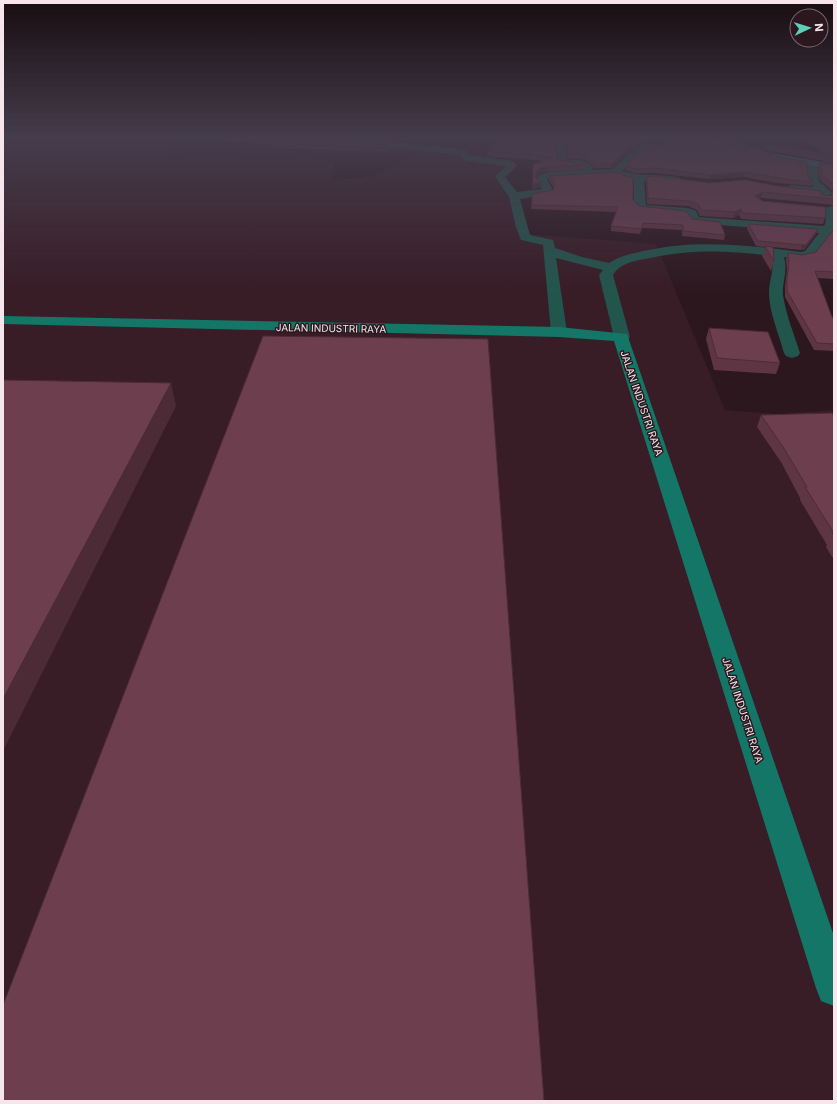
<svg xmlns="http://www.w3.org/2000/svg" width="837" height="1104" font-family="Inter,sans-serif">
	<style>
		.built { fill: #381c26 }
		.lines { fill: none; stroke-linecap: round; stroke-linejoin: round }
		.street { fill: #22564d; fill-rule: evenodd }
		.secondary { fill: #147667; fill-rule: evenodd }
		.wall { fill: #5e3543 }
		.shaded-wall { fill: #4c2b37 }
		.building { fill: #6d3e4e; stroke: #4c2b37 }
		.labels { text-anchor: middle; stroke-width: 3; stroke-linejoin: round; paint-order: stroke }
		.street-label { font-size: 10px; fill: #f6e6eb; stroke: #2c171e }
	</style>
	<rect width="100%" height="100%" fill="#2c171e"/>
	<polygon class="built" points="3,138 183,138 168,153 336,157 331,180 374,176 425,148 463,152 464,158 512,163 498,175 525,234 656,244 725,410 777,414 834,410 834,1101 3,1101"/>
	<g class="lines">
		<g class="street">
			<path d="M349 138H359V141L404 143 463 149 466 150 470 155 513 161 517 166 505 177 517 192 542 189 536 180 539 175 551 172 585 170 580 166 560 164 558 160 555 138H565L567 159 586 161 593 168 592 170 612 169 644 142 665 141 671 138H683L670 146 649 147 622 171C641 177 660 173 680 178L681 180C676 185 653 180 644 181L646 205 688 208 696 211 699 217 824 226C828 220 823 212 827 207L834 206V230L813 257 801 260 784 257C788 273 782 281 783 295 786 315 794 334 800 353L798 356 792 358 786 356 784 353C779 334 769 312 769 293 769 278 775 272 771 256 728 250 687 249 645 259 633 261 619 264 613 275L630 337 627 340 622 342 617 340 614 337 599 275 603 270 556 258 567 332 564 335 559 337 554 335 551 332 543 245 521 240 516 227 509 197 495 176 506 166 467 161 464 160 460 155 404 149 355 147 349 143ZM614 175 634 181V205L639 210 686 214 691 222 695 223 819 233 805 251 801 252C748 245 696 239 643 251 632 254 619 256 609 263L582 257 555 248 553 240 530 235 520 199 551 194 553 190 547 179Z"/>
			<polygon points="812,161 817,164 819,181 831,192 829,200 821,200 820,195 791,191 786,188 791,185 813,187 808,180 807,164"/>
		</g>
		<g class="secondary">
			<polygon points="701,138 722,138 771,153 834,164 834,170 778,160 723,144 703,140"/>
			<polygon points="3,316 559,327 627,334 834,936 834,1006 821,1001 816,988 614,341 559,337 3,324"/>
		</g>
	</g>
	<g class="wall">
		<polygon points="209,138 348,138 348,140 354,144 389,145 389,150 386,152 271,148 271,145 234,142"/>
		<polygon points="360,138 397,138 397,141 360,140"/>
		<polygon points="471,138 555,138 557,156 559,160 583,165 583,170 547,172 539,174 536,178 540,183 539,188 532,189 533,165 544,161 487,156 487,151 498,140"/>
		<polygon points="566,138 668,138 665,140 644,140 611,168 594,168 586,160 568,158"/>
		<polygon points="811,138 834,139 834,163 763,149 765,144 826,154 809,143"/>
		<polygon points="820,163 834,165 834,205 761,198 759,198 762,201 825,218 823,224 741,219 739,215 733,218 700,216 697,210 688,206 647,204 646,182 647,177 710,183 822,195 831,196 832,191 820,180 818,169"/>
		<polygon points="626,166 808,176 812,182 811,186 777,183 744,177 709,179 654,173 634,173 625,170"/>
		<polygon points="550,176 633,200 639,206 692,219 725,235 724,240 682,236 682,230 642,228 640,234 611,231 611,226 617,212 531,209 532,194 553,190 554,188 549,180"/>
		<polygon points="748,224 816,234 804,250 801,250 773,247 774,261 771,271 762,256 765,247 756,246 747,229"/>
		<polygon points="834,229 834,279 817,278 832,317 834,320 834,351 814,350 785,297 785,286 787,269 786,260 788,253 803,255 816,252"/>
		<polygon points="709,328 780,363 776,374 714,370 706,339"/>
		<polygon points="761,415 834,416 834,560 826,547 827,545 800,500 800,498 781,462 757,427"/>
	</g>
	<g class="shaded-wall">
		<polygon points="642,138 644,138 644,140 611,168 612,163"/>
		<polygon points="389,145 389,150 386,152 386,148"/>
		<polygon points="547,167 547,172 539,174 535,181 535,176 539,169"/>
		<polygon points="745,172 744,177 709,179 710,175"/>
		<polygon points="540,183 539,188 532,189 533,184"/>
		<polygon points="763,192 761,198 754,201 755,196"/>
		<polygon points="741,209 739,215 733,218 735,212"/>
		<polygon points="818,229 816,234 804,250 801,250 802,245"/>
		<polygon points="171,383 176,406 3,751 3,699"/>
	</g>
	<g class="building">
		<polygon points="237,138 348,138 348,140 354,144 389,145 386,148 271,144 275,141"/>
		<polygon points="500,138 555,138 557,156 559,160 580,163 583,165 547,167 539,169 535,176 540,183 533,184 533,165 554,157 487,151"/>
		<polygon points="567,138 642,138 612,163 595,164 587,155 569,153"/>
		<polygon points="680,138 707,138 724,141 779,157 807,162 808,176 812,182 778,178 745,172 710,175 655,168 635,169 626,166 650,144 672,143"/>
		<polygon points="811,138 834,139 834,152"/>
		<polygon points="765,144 834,155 834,157"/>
		<polygon points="820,163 834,165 834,199 763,192 755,196 762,201 826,207 825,218 743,213 741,209 735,212 701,210 698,204 689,201 648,198 647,177 655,176 710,183 745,180 778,186 821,191 822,195 831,196 834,185 822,175"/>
		<polygon points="614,172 633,178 633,200 639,206 686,211 692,219 720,222 725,235 683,231 683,225 643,223 641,229 611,226 618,207 532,205 532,194 553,190 555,185 550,176"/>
		<polygon points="748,224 818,229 806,245 802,245 758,241"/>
		<polygon points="834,229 834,272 815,271 832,317 834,320 834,344 817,343 787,291 787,279 789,262 788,253 803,255 816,252"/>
		<polygon points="765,246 773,247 774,261"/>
		<polygon points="709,328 768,332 780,363 717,358"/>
		<polygon points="263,336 488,339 544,1101 3,1101 3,1005"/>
		<polygon points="3,380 171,383 3,699"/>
		<polygon points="832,413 834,416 834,536 832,533 834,533 805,487 807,487 785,450 761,415"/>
	</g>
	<linearGradient id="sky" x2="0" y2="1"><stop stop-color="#180d10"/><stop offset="0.47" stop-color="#453c4c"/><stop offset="1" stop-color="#453c4c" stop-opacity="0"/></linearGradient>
	<rect width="837" height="293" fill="url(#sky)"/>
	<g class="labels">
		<g class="street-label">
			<text transform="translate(331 328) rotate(1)" y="4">JALAN INDUSTRI RAYA</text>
			<text transform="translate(642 403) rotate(71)" y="4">JALAN INDUSTRI RAYA</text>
			<text transform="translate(743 710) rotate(72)" y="4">JALAN INDUSTRI RAYA</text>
		</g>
	</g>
	<rect width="837" height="1104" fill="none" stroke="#f6e6eb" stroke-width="8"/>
	<g transform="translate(809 28) rotate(86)"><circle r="19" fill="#2c171e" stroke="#7d6a70"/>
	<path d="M0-3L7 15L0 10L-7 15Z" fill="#5dceb9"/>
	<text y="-6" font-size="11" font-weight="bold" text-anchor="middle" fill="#f6e6eb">N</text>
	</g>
</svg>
